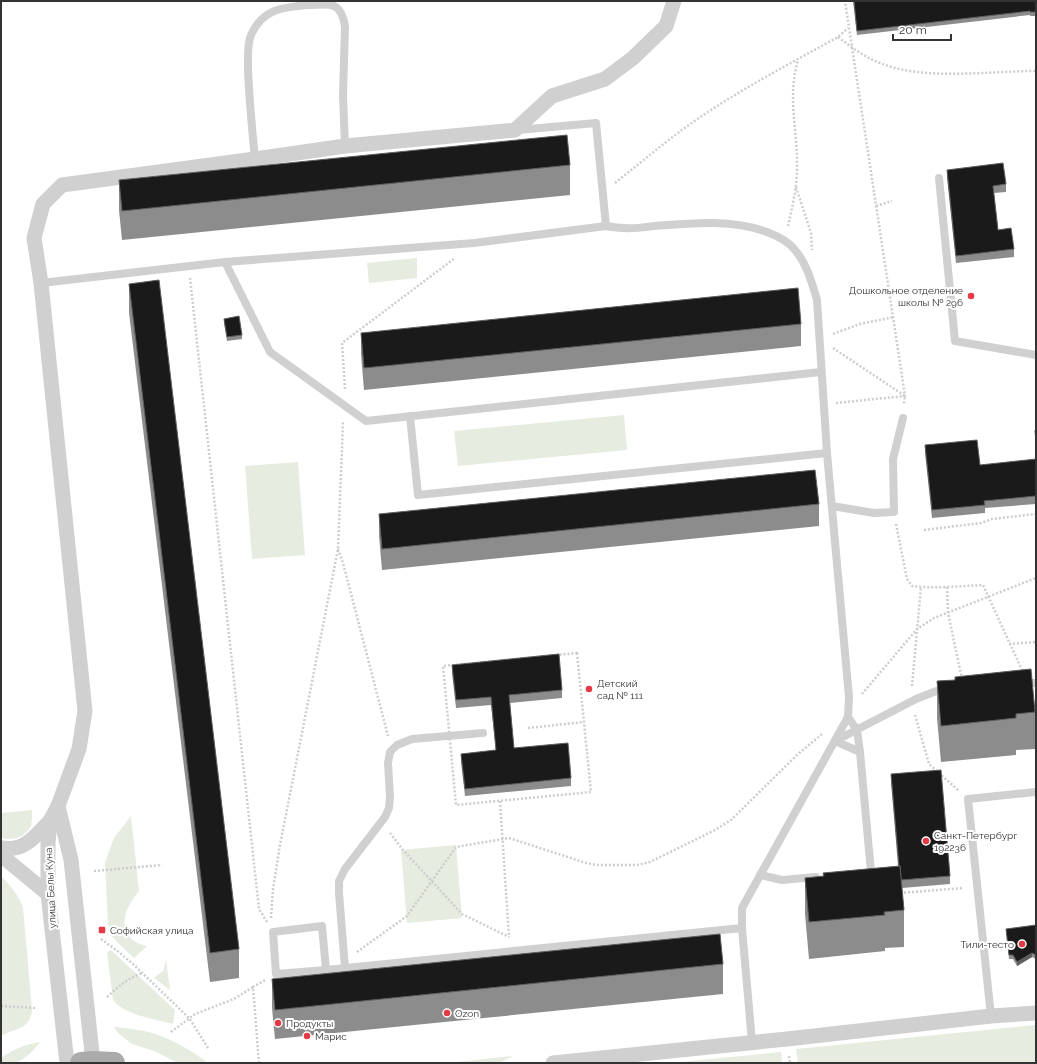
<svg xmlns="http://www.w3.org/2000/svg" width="1037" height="1064" font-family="Raleway,sans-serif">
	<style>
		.green { fill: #e6ecdf }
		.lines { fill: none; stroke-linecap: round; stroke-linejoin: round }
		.path { stroke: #cdcdcd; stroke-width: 2.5; stroke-dasharray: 2 2; stroke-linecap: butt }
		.service { stroke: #d0d0d0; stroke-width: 8 }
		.minor { stroke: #d0d0d0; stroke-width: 15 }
		.primary { stroke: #ababab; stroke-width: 22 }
		.wall { fill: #8c8c8c }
		.shaded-wall { fill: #5f5f5f }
		.building { fill: #1a1a1a; stroke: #5f5f5f }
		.poi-dot { fill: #e63946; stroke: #fff; stroke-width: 1.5 }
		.labels { text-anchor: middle; stroke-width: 4; stroke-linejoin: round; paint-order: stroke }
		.poi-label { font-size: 10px; fill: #333; stroke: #fff; text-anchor: start }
		.street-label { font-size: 10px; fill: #333; stroke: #fff }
	</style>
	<rect width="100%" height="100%" fill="#fff"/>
	<g class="green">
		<polygon points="417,258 417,278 369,283 367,263"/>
		<polygon points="624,415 627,450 458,466 454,431"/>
		<polygon points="298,462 305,555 252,559 245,466"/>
		<path d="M32 810C32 814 32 821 31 826 26 837 12 841 1 838V813Z"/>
		<path d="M131 816 139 891C136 895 132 900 130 904 119 923 125 942 147 946L134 958 117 942 111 935 108 924 105 862 114 838Z"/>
		<polygon points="456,845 462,918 407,923 401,850"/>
		<path d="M1 876C11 886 18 895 23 907L32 1010C30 1031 15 1027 1 1036Z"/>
		<path d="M111 950 175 1010 173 1024C155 1019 124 1015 113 1000L107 952Z"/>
		<polygon points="166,960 170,990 154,978 163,971"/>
		<polygon points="1036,1025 1036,1063 798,1063 796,1049"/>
		<path d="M114 1027C124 1028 134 1029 144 1031 168 1036 189 1049 208 1063H178L154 1051 132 1044 118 1033Z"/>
		<path d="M40 1042C34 1050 24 1061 14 1063 10 1064 5 1063 1 1063V1058C12 1050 26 1044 40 1042Z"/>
		<polygon points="781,1052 782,1063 670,1063"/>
		<polygon points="513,1056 499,1063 447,1063"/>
	</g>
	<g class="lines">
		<g class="path">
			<path d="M838 37C851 47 864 57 880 63 923 81 989 71 1036 71"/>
			<path d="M615 183C643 161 669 138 699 118 743 88 791 63 838 37L848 28"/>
			<polyline points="796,187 811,233 812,250"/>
			<polyline points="876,206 892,201"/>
			<path d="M788 226C792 208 797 188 797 169 798 131 787 98 798 60"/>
			<polyline points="190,278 259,909 267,922"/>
			<polyline points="833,334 860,324 894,317"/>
			<polyline points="833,348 905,396 904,404"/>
			<polyline points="345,389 342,343 455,258"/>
			<polyline points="836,403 905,396 845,1"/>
			<path d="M896 524 907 579 912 586C935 589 960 586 983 585L1022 670"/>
			<polyline points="924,530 981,523 992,519 1036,514"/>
			<polyline points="338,549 343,563 388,736"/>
			<polyline points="947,587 948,613 962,679"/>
			<polyline points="1009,644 1036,642"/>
			<polygon points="577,653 591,792 456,805 443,666"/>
			<polyline points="912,686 921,587"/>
			<polyline points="862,694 917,629 934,618 1036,578"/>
			<polyline points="915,715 929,764 959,791"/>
			<polyline points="528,728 584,722"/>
			<polyline points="500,801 509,937"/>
			<polyline points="390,833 403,850 462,914 509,937"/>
			<polyline points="94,871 162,865"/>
			<polyline points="900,893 963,888"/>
			<polyline points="271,918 273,889 280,845 338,549 343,422"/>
			<polyline points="101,939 120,953 134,965 189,1018 208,1048"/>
			<polyline points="357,952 407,916 456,847 509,838 583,862 596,865 637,865 650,862 715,830 731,820 797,755 822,734"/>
			<path d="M107 997C119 986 127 979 142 973"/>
			<polyline points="1,1006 37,1008"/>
			<polyline points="171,1032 195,1014 234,999 253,987"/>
			<polyline points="789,1056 790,1063"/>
			<polyline points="259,1063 253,987 265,980"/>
		</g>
		<g class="service">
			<polyline points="518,130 596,123 606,226"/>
			<path d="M255 159C252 129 249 99 248 68 248 57 247 45 251 35 263 8 284 7 310 5 317 5 327 3 334 6 342 10 344 19 345 27L343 95 345 146"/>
			<polyline points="939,178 955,341 1036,355"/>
			<polyline points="225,262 270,352 366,421 821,372"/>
			<path d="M41 283 225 262 474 243 606 226C612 227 618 228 625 228 635 229 645 227 655 226 692 223 731 219 767 232 778 236 788 241 795 250 807 264 812 283 817 300L827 453 849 697 848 717 742 908V928L752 1042"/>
			<polyline points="410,416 418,495 827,453"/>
			<polyline points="832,506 874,513 894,512 893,459 903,418"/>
			<polyline points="1021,683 1036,683"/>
			<polyline points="848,717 857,730 860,752"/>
			<polyline points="835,741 860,752 871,872 866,873"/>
			<polyline points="835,741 916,699 939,690 946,689"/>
			<polyline points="760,875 782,880 816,877"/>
			<polyline points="345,968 339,893 339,881 345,869 385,817 389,808 390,797 388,763 390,752 397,745 412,739 483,733"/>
			<polyline points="326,970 322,926 273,932 276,974 326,970 742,928"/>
			<polyline points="991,1016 968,799 1036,792"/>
		</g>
		<g class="minor">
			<polyline points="58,806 71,860 93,1062"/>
			<path d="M1 848C5 848 10 849 14 848 28 847 41 830 50 821"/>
			<polyline points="1,855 48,894"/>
			<polyline points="67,1063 48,894 48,843 50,821 58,806 79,749 85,711 41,283 34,238 43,204 62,185 255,159 345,146 515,130 552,96 605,79 633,58 666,26 674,1"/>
			<polyline points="553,1063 787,1039 991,1016 1036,1013"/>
		</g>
		<polyline class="primary" points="81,1063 93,1062 114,1063"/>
	</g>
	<g class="wall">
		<polygon points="853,1 1036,1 1036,16 1030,16 1030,15 857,35"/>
		<polygon points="570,165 570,195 122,240 119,210 119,180"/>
		<polygon points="947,170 1006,184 1006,192 994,193 998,230 1014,249 1014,257 956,263 947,178"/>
		<polygon points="129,284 239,949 239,978 210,982 129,313"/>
		<polygon points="224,319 242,335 242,339 227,341 224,323"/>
		<polygon points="801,324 801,346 364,390 361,354 361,333"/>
		<polygon points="1035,430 1036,430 1036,452 1035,438"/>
		<polygon points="925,445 980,465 1036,459 1036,504 985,508 985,513 932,518 925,453"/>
		<polygon points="819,504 819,526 382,570 379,536 379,514"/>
		<polygon points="452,665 562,690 562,698 510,703 514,748 571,778 571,786 465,796 461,762 461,754 496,750 491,705 456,708 452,673"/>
		<polygon points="937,681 1035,712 1035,749 1016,750 1016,755 941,762 937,718"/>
		<polygon points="891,774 950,876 950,884 902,888 904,910 904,947 885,948 885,951 809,959 805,914 805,878 823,876 823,873 898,866 891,782"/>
		<polygon points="1036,925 1036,959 1032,957 1017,966 1013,959 1009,959 1006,929"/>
		<polygon points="723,964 723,994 275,1039 272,1008 272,979"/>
	</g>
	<polygon class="shaded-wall" points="1032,953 1032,957 1017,966 1017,962"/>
	<g class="building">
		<polygon points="854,1 1036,1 1036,12 1030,12 1030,11 857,31"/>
		<polygon points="567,135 570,165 122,211 119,180"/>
		<polygon points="1003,163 1006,184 993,186 998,230 1011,228 1014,249 956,256 947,170"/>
		<polygon points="159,280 239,949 210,953 129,284"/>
		<polygon points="798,288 801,324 364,368 361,333"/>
		<polygon points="239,316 242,335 227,337 224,319"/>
		<polygon points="1035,430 1036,430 1036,444"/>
		<polygon points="977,440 980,465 1036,459 1036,496 984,501 985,505 932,510 925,445"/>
		<polygon points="815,470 819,504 382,549 379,514"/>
		<polygon points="559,654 562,690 509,695 514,748 568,743 571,778 465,789 461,754 496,750 491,697 456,700 452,665"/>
		<polygon points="1031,669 1035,712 1016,714 1016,718 941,726 937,681 955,680 955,677"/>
		<polygon points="941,770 950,876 901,880 900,866 899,866 891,774"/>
		<polygon points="900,866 904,910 884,912 885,915 809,922 805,878 824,876 823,873"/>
		<polygon points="1036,925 1036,955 1032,953 1017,962 1013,955 1009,955 1006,929"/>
		<polygon points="720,934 723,964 275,1010 272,979"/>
	</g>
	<g class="poi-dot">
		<circle cx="971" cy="296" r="4"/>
		<circle cx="589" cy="689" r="4"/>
		<circle cx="926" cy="841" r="4"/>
		<rect x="98" y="926" width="8" height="8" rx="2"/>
		<circle cx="1022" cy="944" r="4"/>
		<circle cx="447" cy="1013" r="4"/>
		<circle cx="278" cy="1023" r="4"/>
		<circle cx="307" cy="1036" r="4"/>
	</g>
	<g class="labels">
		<g class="poi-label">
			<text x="963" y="294" text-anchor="end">Дошкольное отделение<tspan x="963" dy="12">школы № 296</tspan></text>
			<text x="597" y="687">Детский<tspan x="597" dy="12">сад № 111</tspan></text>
			<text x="934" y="839">Санкт-Петербург<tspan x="934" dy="12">192236</tspan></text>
			<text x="110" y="934">Софийская улица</text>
			<text x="1014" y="948" text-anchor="end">Тили-тесто</text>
			<text x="455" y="1017">Ozon</text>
			<text x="286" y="1027">Продукты</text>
			<text x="315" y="1040">Марис</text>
		</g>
		<g class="street-label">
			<text transform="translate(50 888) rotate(-93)" y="4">улица Белы Куна</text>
		</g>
	</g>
	<rect width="1037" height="1064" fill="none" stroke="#333333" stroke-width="4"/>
	<path d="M893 34v6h58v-6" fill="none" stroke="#333333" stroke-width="2"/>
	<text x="899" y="34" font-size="12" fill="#333333" stroke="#ffffff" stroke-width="3" paint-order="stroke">20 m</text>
</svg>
